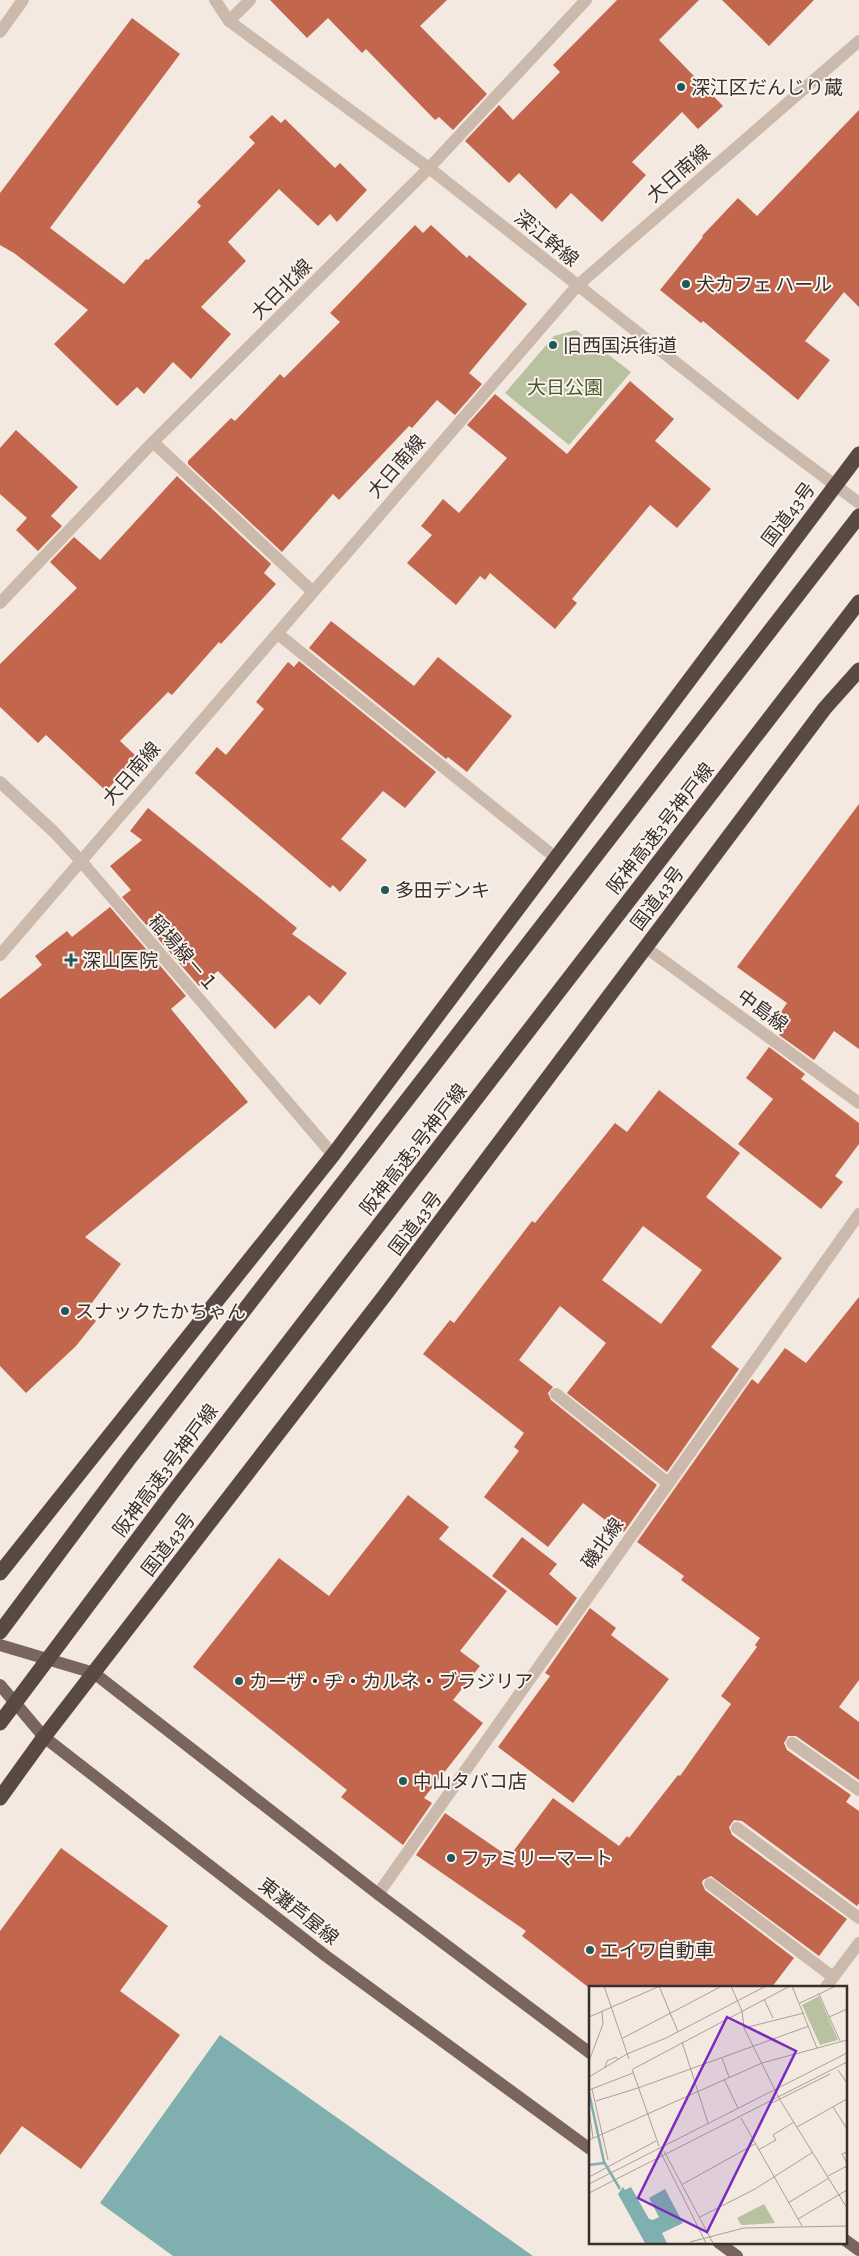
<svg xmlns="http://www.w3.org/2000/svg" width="859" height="2256" font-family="'Alegreya Sans','Noto Sans JP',sans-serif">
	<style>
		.green { fill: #b8c2a0 }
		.water { fill: #7fafaf }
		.building { fill: #c3664e; fill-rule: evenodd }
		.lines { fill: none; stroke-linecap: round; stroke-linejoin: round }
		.minor { stroke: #cbb9ac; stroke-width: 12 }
		.major { stroke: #7a655c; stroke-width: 12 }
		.highway { stroke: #5a4842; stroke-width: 15 }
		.poi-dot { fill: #21585a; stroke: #faf3ed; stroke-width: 2 }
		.labels { text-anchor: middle; stroke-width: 4; stroke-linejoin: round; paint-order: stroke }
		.poi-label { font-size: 19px; fill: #392f2b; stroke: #faf3ed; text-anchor: start }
		.street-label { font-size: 19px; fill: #392f2b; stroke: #faf3ed }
		.park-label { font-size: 19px; fill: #4a572f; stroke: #faf3ed }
		.inset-river { fill: none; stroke: #7fafaf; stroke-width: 2.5 }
		.inset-road { fill: none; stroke: #a99f98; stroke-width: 1 }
		.view { fill: #7b2cbf; fill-opacity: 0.15; stroke: #7b2cbf; stroke-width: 2.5 }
		.inset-edge { fill: none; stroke: #392f2b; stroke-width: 2.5 }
	</style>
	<rect width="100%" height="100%" fill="#f3e9e0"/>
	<polygon class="green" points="576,330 631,372 569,445 505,393 554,336"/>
	<polygon class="water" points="220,2035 533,2256 173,2256 100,2203"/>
	<g class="building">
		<polygon points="270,0 447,0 420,26 487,94 453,130 439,117 435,120 366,49 362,53 328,18 307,38"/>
		<polygon points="617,0 699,0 659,40 723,106 698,129 682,112 632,162 646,175 602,222 571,193 556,209 519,173 509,183 465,141 499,105 513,120 560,72 553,65"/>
		<polygon points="722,0 814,0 769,46"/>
		<polygon points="132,18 180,54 50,228 124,284 146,259 148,260 201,206 197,202 255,143 249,137 272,115 281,123 285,119 335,168 340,163 367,190 337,222 330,214 318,226 279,189 228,242 246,261 201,307 231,334 191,379 173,362 144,394 137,387 117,406 54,344 88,310 14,253 0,245 0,193"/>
		<polygon points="859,110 859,307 844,292 805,341 830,360 798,400 703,321 701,323 660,290 703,237 702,236 738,198 757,216"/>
		<polygon points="415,225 423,233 431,225 467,258 469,255 527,304 469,373 482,384 455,415 437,400 412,428 409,426 339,500 333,494 282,552 188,464 188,461 231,418 235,421 280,374 284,378 340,322 330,313"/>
		<polygon points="630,381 674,419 655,441 711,489 677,528 650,505 572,599 577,603 555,629 490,573 485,580 480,576 456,605 407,563 432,535 421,526 443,499 459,513 507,458 467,425 495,394 567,454"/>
		<polygon points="16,430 78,487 51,516 62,526 38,551 16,530 27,518 0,494 0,448"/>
		<polygon points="177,476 271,564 264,573 276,584 221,644 219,642 172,695 168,692 120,741 137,757 106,791 46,735 38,743 0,707 0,664 77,588 50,562 74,537 100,560"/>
		<polygon points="331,621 414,686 438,657 512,716 467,772 448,757 446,759 309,648"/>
		<polygon points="299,661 436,772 405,808 383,791 341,839 367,860 340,892 333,885 330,888 195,773 217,747 226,755 264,709 256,702 288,662 294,667"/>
		<polygon points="859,804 859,1049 834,1031 814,1060 779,1035 782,1030 773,1024 787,1003 737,967"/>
		<polygon points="148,808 297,928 292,934 347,973 320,1005 309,995 275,1029 218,971 199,986 122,897 131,890 110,866 142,840 130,831"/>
		<polygon points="110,907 186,996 171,1009 248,1102 85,1237 121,1264 85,1312 96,1321 76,1346 26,1393 0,1366 0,999 42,965 35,956 67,931 72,937"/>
		<polygon points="769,1047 805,1074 801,1079 859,1123 859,1144 835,1176 843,1182 821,1209 738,1144 773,1099 746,1078"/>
		<path d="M659 1090 740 1153 706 1197 782 1258 711 1347 739 1369 667 1472 567 1393 606 1343 560 1306 519 1360 553 1387 548 1393 551 1400 657 1485 624 1532 614 1525 613 1526 583 1503 548 1547 484 1497 519 1451 514 1447 524 1433 423 1354 450 1320 454 1323 532 1221 535 1223 615 1123 627 1132ZM643 1226 702 1270 661 1324 602 1280Z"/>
		<polygon points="859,1297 859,1680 839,1707 859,1722 859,1780 796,1736 788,1736 784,1743 787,1750 851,1795 846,1802 859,1811 859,1903 857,1906 742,1821 734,1820 729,1827 732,1835 847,1919 819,1956 711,1876 703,1880 702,1883 705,1890 794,1958 772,1987 588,1987 522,1936 526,1931 416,1855 445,1813 509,1857 553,1798 619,1846 627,1836 629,1838 678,1775 680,1776 731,1704 721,1696 757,1647 755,1645 760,1638 681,1580 684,1576 637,1542 752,1379 758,1384 785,1348 806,1363"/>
		<polygon points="408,1495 449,1527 439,1539 507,1591 460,1651 480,1666 453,1700 483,1723 424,1798 432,1803 403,1845 341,1797 347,1790 193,1667 279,1558 329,1596"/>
		<polygon points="522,1537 557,1564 549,1574 577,1598 557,1626 492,1576"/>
		<polygon points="590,1608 616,1628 611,1635 669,1679 573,1803 498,1747 550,1676 545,1673"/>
		<polygon points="61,1848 168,1926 120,1991 180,2035 81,2169 22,2126 0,2155 0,1931"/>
	</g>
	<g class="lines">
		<g class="minor">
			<polyline points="215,0 229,21 429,168 764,432 859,503"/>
			<polyline points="229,21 250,0"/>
			<polyline points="0,32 23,0"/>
			<polyline points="153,442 312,591"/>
			<polyline points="0,603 153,442 429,168 586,0"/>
			<polyline points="278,634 556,858"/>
			<polyline points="0,782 53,831 80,860 333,1155"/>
			<polyline points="645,947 859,1103"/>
			<polyline points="0,955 577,286 859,41"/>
			<polyline points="556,1394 668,1483"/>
			<polyline points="792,1743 859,1790"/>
			<polyline points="737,1828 859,1918"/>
			<polyline points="710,1884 833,1977"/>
			<polyline points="378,1894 859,1214"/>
			<polyline points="826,1987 859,1943"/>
		</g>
		<g class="major">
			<polyline points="0,1645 94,1673 378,1894 590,2053"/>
			<polyline points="0,1685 44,1737 326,1956 590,2149"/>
			<polyline points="845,2240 859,2250"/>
			<polyline points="718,2242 737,2256"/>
		</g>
		<g class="highway">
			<polyline points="0,1573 333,1155 859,454"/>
			<polyline points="0,1632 129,1459 859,516"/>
			<polyline points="0,1723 173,1492 859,602"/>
			<polyline points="0,1798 44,1737 385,1295 825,708 859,670"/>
		</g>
	</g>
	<g class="poi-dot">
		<circle cx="681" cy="87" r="5"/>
		<circle cx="686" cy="284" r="5"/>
		<circle cx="553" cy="345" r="5"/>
		<circle cx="385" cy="890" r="5"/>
		<path d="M68.5 952.5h5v5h5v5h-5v5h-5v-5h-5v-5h5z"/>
		<circle cx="65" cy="1311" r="5"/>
		<circle cx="239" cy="1681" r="5"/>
		<circle cx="403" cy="1781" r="5"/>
		<circle cx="451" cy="1858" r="5"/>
		<circle cx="590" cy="1950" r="5"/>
	</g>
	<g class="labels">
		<g class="poi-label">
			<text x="691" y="94">深江区だんじり蔵</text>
			<text x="696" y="291">犬カフェ ハール</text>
			<text x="563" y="352">旧西国浜街道</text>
			<text x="395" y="897">多田デンキ</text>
			<text x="82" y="967">深山医院</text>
			<text x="75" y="1318">スナックたかちゃん</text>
			<text x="249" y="1688">カーザ・ヂ・カルネ・ブラジリア</text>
			<text x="413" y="1788">中山タバコ店</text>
			<text x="461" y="1865">ファミリーマート</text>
			<text x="600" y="1957">エイワ自動車</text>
		</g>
		<g class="street-label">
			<text transform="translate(678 173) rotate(-41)" y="7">大日南線</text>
			<text transform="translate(547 238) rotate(39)" y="7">深江幹線</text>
			<text transform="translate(281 289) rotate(-45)" y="7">大日北線</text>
			<text transform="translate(396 466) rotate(-49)" y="7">大日南線</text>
			<text transform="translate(788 514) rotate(-53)" y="7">国道43号</text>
			<text transform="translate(131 773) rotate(-49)" y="7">大日南線</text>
			<text transform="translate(660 828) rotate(-52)" y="7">阪神高速3号神戸線</text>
			<text transform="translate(657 898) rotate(-53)" y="7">国道43号</text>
			<text transform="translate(184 953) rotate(49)" y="7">稲場線－１</text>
			<text transform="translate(763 1010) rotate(36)" y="7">中島線</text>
			<text transform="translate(413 1149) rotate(-52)" y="7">阪神高速3号神戸線</text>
			<text transform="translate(415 1223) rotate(-53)" y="7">国道43号</text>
			<text transform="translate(165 1470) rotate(-53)" y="7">阪神高速3号神戸線</text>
			<text transform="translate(602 1543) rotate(-55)" y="7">磯北線</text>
			<text transform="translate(168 1544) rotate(-52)" y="7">国道43号</text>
			<text transform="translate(299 1911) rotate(38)" y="7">東灘芦屋線</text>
		</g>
		<g class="park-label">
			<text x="565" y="394">大日公園</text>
		</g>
	</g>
	<g transform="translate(589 1986)">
		<rect width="258" height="258" fill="#f3e9e0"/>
		<path d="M230 10 249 54 231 59 213 19ZM175 218 186 237 152 239 148 232Z" fill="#b8c2a0"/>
		<path d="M34 201 36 204 42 201 60 233 64 234 70 231 60 212 76 203 94 237 73 247 78 257H56L29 208Z" fill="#7fafaf"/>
		<path class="inset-river" d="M0 107 15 176 31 203M0 179 15 177"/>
		<path class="inset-road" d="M15 0 40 73M70 0 89 46M142 0 153 25 155 42 191 114 258 222M203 0 228 62M230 8 251 55M175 13 184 32M211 17 247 0M0 31 71 0M240 31 258 23M155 42 215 27M34 52 133 0M93 56 119 137M133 72 140 91M0 75 14 38 13 25M16 82 18 75 27 71 30 74M43 83 70 160M44 83 201 0M249 84 258 97M0 91 38 68 77 52 177 0M135 93 149 122M49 102 220 40M3 103 19 174M0 104 44 87M7 115 49 102M183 117 241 88M244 121 258 143M0 124 4 152M152 132 213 240M208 141 258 113M0 154 173 77 258 54M169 164 187 154 184 149 205 136M75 165 124 257M258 166 253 168 258 177M72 167 117 257M239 190 258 180M0 191 67 155M0 198 258 67M94 198 166 158M0 207 258 76M199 217 240 192M111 231 166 203 224 166M209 233 258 204M101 256 155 242 258 240"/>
		<path class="view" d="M138 31 207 65 118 246 49 212Z"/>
		<rect width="258" height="258" class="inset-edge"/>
	</g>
</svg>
